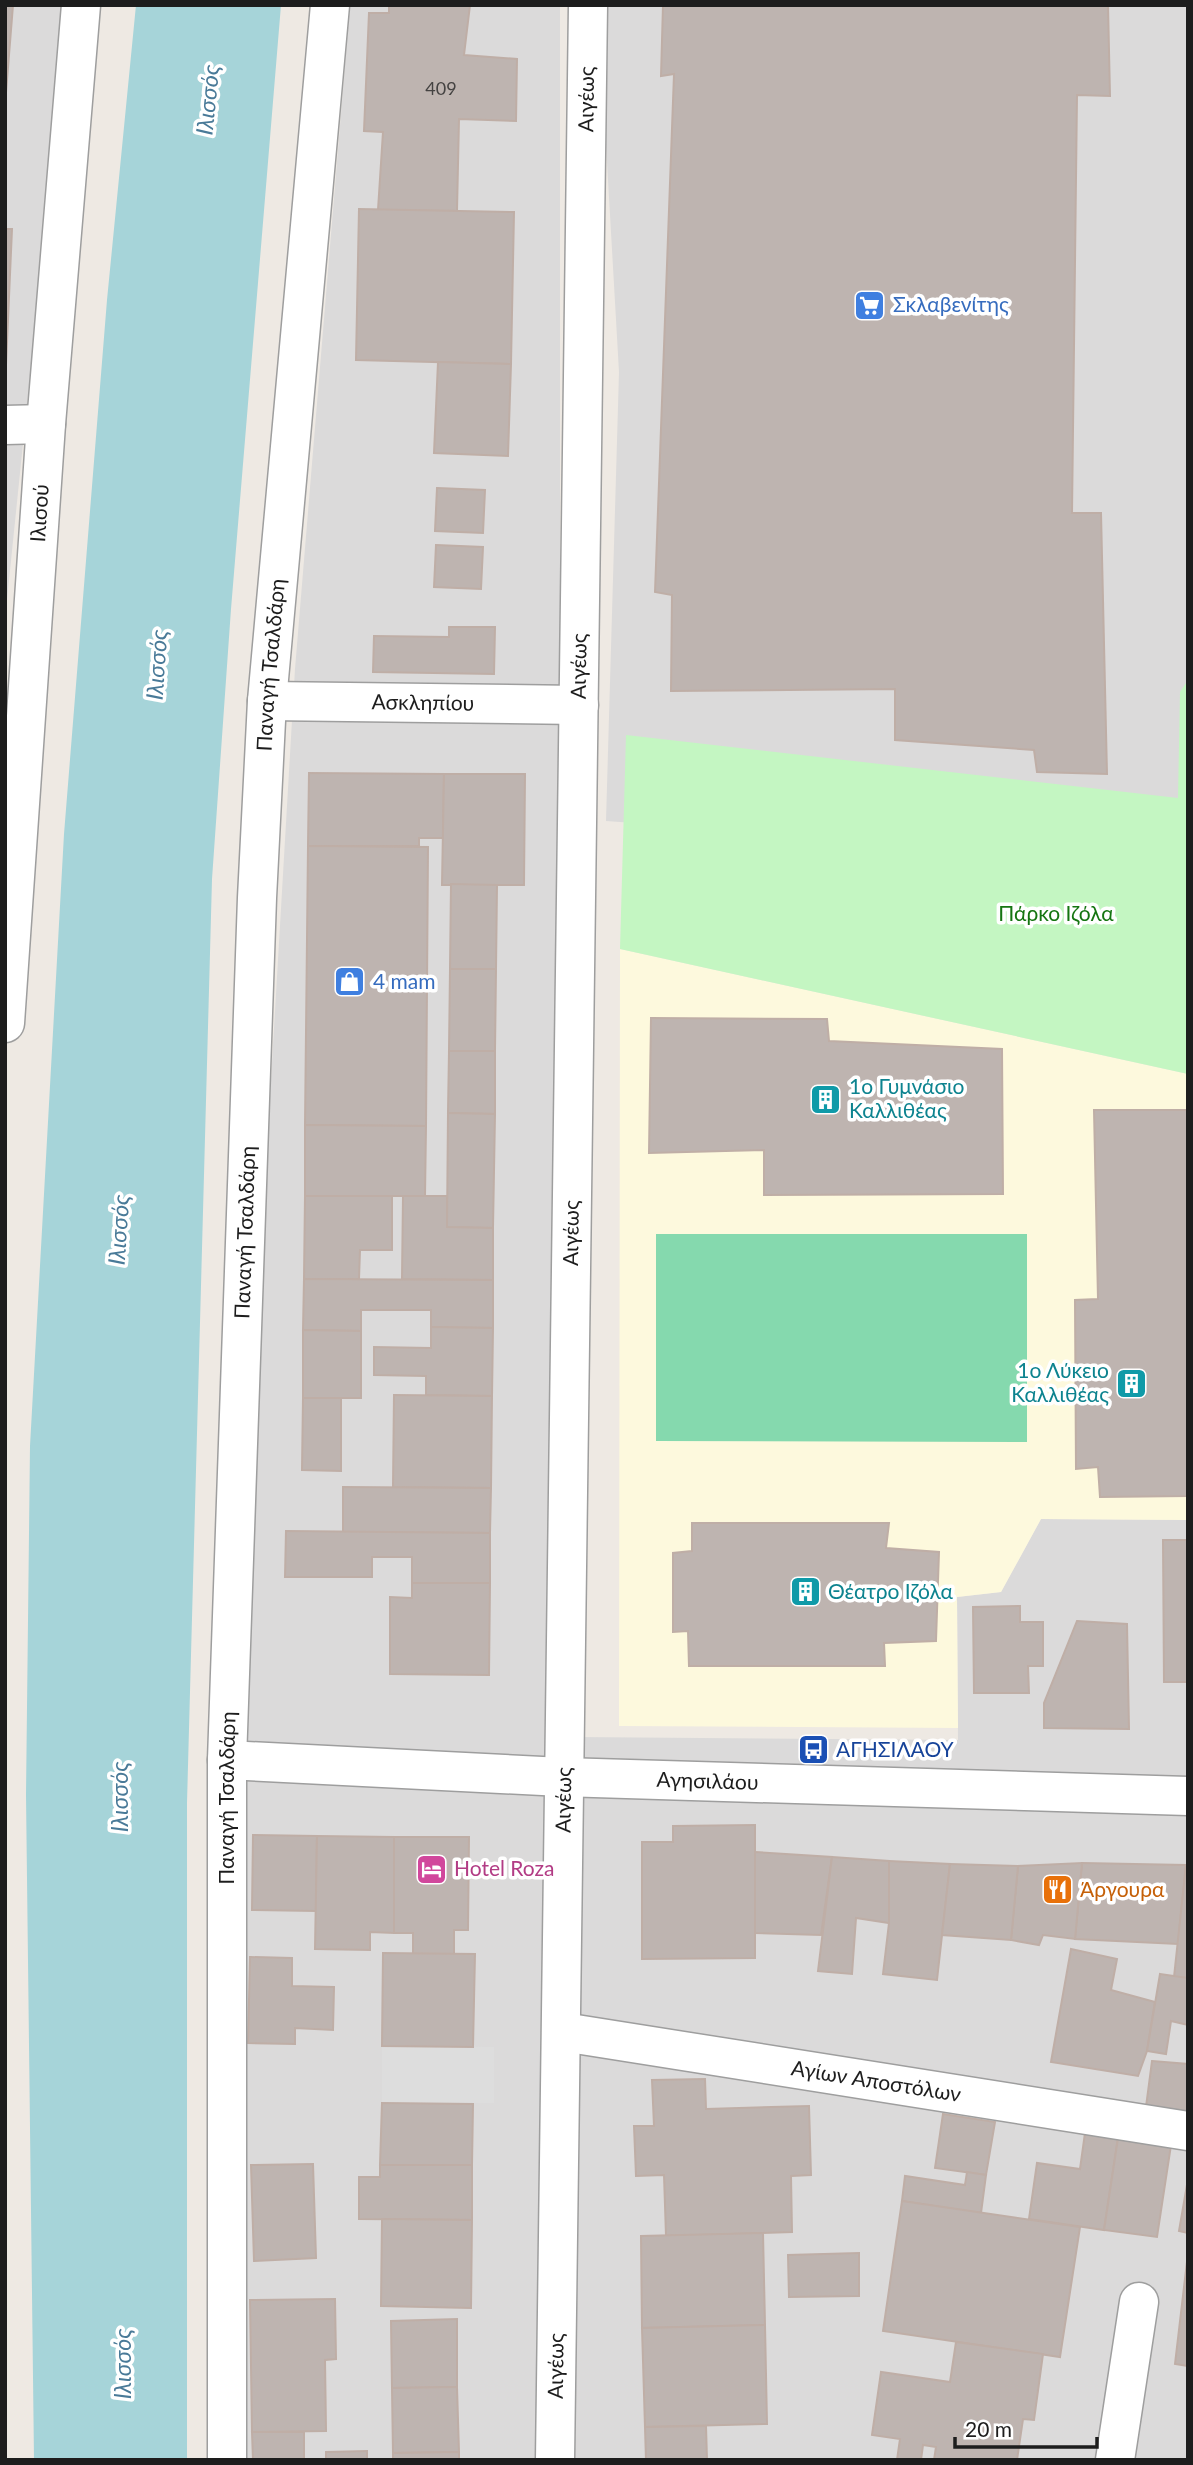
<svg xmlns="http://www.w3.org/2000/svg" width="1193" height="2465" font-family="Lato,sans-serif">
	<style>
		.residential { fill: #dbdada }
		.education { fill: #fdf9dd }
		.park { fill: #c4f6c2 }
		.pitch { fill: #85d9ae }
		.parking { fill: #ddd }
		.water { fill: #a6d4d9 }
		.building { fill: #beb4b0; stroke: #bfaea6; stroke-width: 2 }
		.lines { fill: none; stroke-linecap: round; stroke-linejoin: round }
		.minor-casing { stroke: #9e9e9e; stroke-width: 41 }
		.minor { stroke: #fff; stroke-width: 38 }
		.labels { text-anchor: middle; stroke-width: 7; stroke-linejoin: round; paint-order: stroke }
		.number-label { font-size: 18px; fill: #454342 }
		.street-label { font-size: 21px; fill: #1d1d1d; stroke: #fff }
		.shop-label { font-size: 21px; fill: #366cbe; stroke: #fff; text-anchor: start }
		.park-label { font-size: 21px; fill: #157511; stroke: #fff }
		.culture-label { font-size: 21px; fill: #0d838f; stroke: #fff; text-anchor: start }
		.transit-label { font-size: 21px; fill: #164399; stroke: #fff; text-anchor: start }
		.hotel-label { font-size: 21px; fill: #b23c85; stroke: #fff; text-anchor: start }
		.food-label { font-size: 21px; fill: #c56008; stroke: #fff; text-anchor: start }
		.water-label { font-size: 23px; font-style: italic; fill: #497a98; stroke: #fff }
	</style>
	<rect width="100%" height="100%" fill="#eee9e3"/>
	<g class="residential">
		<polygon points="5,5 68,5 5,619"/>
		<polygon points="350,5 560,5 560,675 574,1737 958,1740 957,1597 1001,1592 1041,1519 1188,1520 1188,2460 217,2460 242,1576 295,669"/>
		<polygon points="598,5 1188,5 1188,862 606,821 619,372"/>
	</g>
	<polygon class="education" points="620,949 1188,1074 1188,1520 1041,1519 1001,1592 957,1597 958,1728 619,1726"/>
	<polygon class="park" points="1188,680 1188,1074 620,949 626,735 1178,798 1180,692"/>
	<polygon class="pitch" points="656,1234 1027,1234 1027,1442 656,1441"/>
	<polygon class="parking" points="382,2046 494,2047 494,2103 382,2103"/>
	<polygon class="water" points="136,5 281,5 231,609 212,879 187,1803 187,2460 34,2460 26,1795 30,1446 64,834 107,300"/>
	<g class="building">
		<polygon points="5,5 13,5 5,105"/>
		<polygon points="389,5 470,5 464,55 517,59 516,121 459,119 457,211 378,210 383,132 364,131 369,13 389,13"/>
		<polygon points="663,5 1108,5 1110,96 1077,95 1072,513 1101,513 1107,774 1037,772 1034,750 895,740 895,689 671,691 672,595 655,592 674,74 661,76"/>
		<polygon points="359,209 514,212 511,364 356,360"/>
		<polygon points="5,229 12,229 6,365 5,365"/>
		<polygon points="438,362 511,364 508,456 434,453"/>
		<polygon points="437,488 485,490 483,533 435,531"/>
		<polygon points="436,545 483,547 481,589 434,587"/>
		<polygon points="449,627 495,627 494,674 373,672 374,636 449,637"/>
		<polygon points="309,773 444,774 443,838 419,838 419,846 308,846"/>
		<polygon points="444,774 525,774 524,885 442,885"/>
		<polygon points="308,846 428,847 426,1126 305,1125"/>
		<polygon points="451,884 497,885 496,969 450,969"/>
		<polygon points="450,969 496,969 495,1051 449,1051"/>
		<polygon points="651,1018 827,1019 829,1041 1002,1049 1003,1194 764,1195 764,1150 649,1153"/>
		<polygon points="449,1051 495,1051 495,1114 448,1113"/>
		<polygon points="1094,1110 1188,1110 1188,1496 1100,1497 1098,1467 1076,1469 1075,1300 1098,1299"/>
		<polygon points="448,1113 495,1114 493,1228 447,1227"/>
		<polygon points="305,1125 426,1126 425,1196 305,1196"/>
		<polygon points="305,1196 392,1196 392,1250 360,1250 359,1279 304,1279"/>
		<polygon points="403,1196 447,1196 447,1227 493,1228 493,1280 402,1279"/>
		<polygon points="304,1279 493,1280 493,1328 431,1327 431,1310 361,1310 361,1331 303,1330"/>
		<polygon points="431,1327 493,1328 492,1396 426,1395 426,1376 374,1375 374,1347 431,1348"/>
		<polygon points="303,1330 361,1331 361,1398 303,1398"/>
		<polygon points="394,1395 492,1396 491,1488 393,1487"/>
		<polygon points="303,1398 341,1398 341,1471 302,1470"/>
		<polygon points="343,1487 491,1488 490,1533 343,1532"/>
		<polygon points="692,1523 889,1523 886,1548 939,1552 936,1641 884,1643 885,1666 689,1666 688,1631 673,1632 673,1553 692,1551"/>
		<polygon points="286,1531 490,1533 490,1583 412,1583 412,1557 372,1557 372,1577 285,1577"/>
		<polygon points="1163,1540 1188,1540 1188,1682 1164,1682"/>
		<polygon points="412,1583 490,1583 489,1675 390,1674 390,1597 412,1598"/>
		<polygon points="1020,1606 1020,1622 1043,1622 1043,1666 1028,1666 1029,1693 974,1693 973,1607"/>
		<polygon points="1077,1621 1127,1624 1129,1729 1044,1728 1044,1703"/>
		<polygon points="755,1825 755,1958 642,1959 642,1842 673,1842 673,1826"/>
		<polygon points="253,1835 317,1836 316,1911 252,1910"/>
		<polygon points="317,1836 394,1837 394,1933 370,1932 370,1950 315,1949"/>
		<polygon points="394,1837 469,1837 468,1930 454,1930 454,1954 413,1954 413,1933 394,1933"/>
		<polygon points="755,1852 832,1857 821,1935 755,1933"/>
		<polygon points="832,1857 889,1861 889,1923 856,1918 852,1974 818,1971"/>
		<polygon points="889,1861 950,1864 937,1980 883,1974 889,1923"/>
		<polygon points="1082,1863 1186,1865 1178,1944 1075,1939"/>
		<polygon points="1082,1863 1075,1939 1043,1935 1039,1945 1011,1940 1018,1866"/>
		<polygon points="950,1864 1018,1866 1011,1940 942,1935"/>
		<polygon points="1186,1865 1188,1865 1188,1978 1174,1977"/>
		<polygon points="1071,1949 1117,1959 1111,1990 1155,2002 1147,2051 1138,2076 1051,2062"/>
		<polygon points="383,1953 475,1954 473,2047 382,2046"/>
		<polygon points="250,1957 292,1958 292,1986 334,1987 333,2030 295,2028 295,2044 248,2043"/>
		<polygon points="1160,1974 1188,1978 1188,2025 1171,2021 1166,2054 1147,2051"/>
		<polygon points="1152,2061 1188,2064 1188,2112 1146,2107"/>
		<polygon points="705,2079 706,2109 809,2106 811,2175 791,2176 792,2232 666,2236 664,2175 636,2176 634,2126 654,2126 652,2080"/>
		<polygon points="382,2103 473,2104 472,2165 380,2165"/>
		<polygon points="943,2114 995,2122 986,2175 935,2168"/>
		<polygon points="1085,2133 1118,2138 1104,2230 1029,2219 1037,2163 1080,2169"/>
		<polygon points="1118,2138 1171,2145 1157,2237 1104,2230"/>
		<polygon points="313,2164 316,2258 254,2261 251,2165"/>
		<polygon points="380,2165 472,2165 472,2220 359,2219 359,2177 380,2177"/>
		<polygon points="967,2172 986,2175 981,2213 902,2201 905,2176 965,2185"/>
		<polygon points="1188,2179 1188,2233 1179,2231"/>
		<polygon points="902,2201 1080,2227 1060,2357 883,2331"/>
		<polygon points="382,2219 472,2220 471,2308 381,2306"/>
		<polygon points="763,2233 765,2325 642,2328 641,2236"/>
		<polygon points="859,2253 859,2296 789,2297 788,2255"/>
		<polygon points="1188,2253 1188,2366 1175,2364"/>
		<polygon points="335,2299 336,2359 325,2360 326,2431 252,2432 250,2300"/>
		<polygon points="457,2319 457,2387 392,2388 391,2321"/>
		<polygon points="765,2325 767,2424 645,2427 642,2328"/>
		<polygon points="956,2342 1043,2354 1034,2420 1023,2419 1017,2460 934,2460 936,2447 923,2445 921,2460 897,2460 900,2439 872,2435 881,2372 950,2382"/>
		<polygon points="457,2387 459,2452 393,2453 392,2388"/>
		<polygon points="706,2426 707,2460 646,2460 645,2427"/>
		<polygon points="252,2432 304,2432 304,2460 253,2460"/>
		<polygon points="367,2451 367,2460 326,2460 326,2452"/>
		<polygon points="459,2452 459,2460 393,2460 393,2453"/>
	</g>
	<g class="lines">
		<defs>
			<g id="minor">
				<polyline points="5,425 46,424"/>
				<path id="s1" d="M267 701 579 705"/>
				<path id="s2" d="M5 1023 46 424 81 5"/>
				<path id="s3" d="M227 1760 562 1777 1188 1796"/>
				<path id="s4" d="M563 2032 1188 2131"/>
				<path id="s5" d="M227 2460V1760L257 898 267 701 330 5"/>
				<path id="s6" d="M555 2460 588 5"/>
				<polyline points="1115,2460 1139,2302"/>
			</g>
		</defs>
		<use href="#minor" class="minor-casing"/>
		<use href="#minor" class="minor"/>
	</g>
	<defs>
		<symbol id="supermarket-square" viewBox="-11 -11 22 22"><rect x="-9" y="-9" width="18" height="18" rx="4" fill="#3f7fe0" stroke="#fff"/><path d="M-6-5.5h2.5l.6 2H6L4.5 2H-2.5L-4.4-4H-6ZM-1.5 3.2a1.3 1.3 0 1 0 .1 0ZM3 3.2a1.3 1.3 0 1 0 .1 0Z" fill="#fff"/></symbol>
		<symbol id="shop-square" viewBox="-11 -11 22 22"><rect x="-9" y="-9" width="18" height="18" rx="4" fill="#3f7fe0" stroke="#fff"/><path d="M-5-2.5h2.3a2.7 3.5 0 0 1 5.4 0H5L5.5 6h-11ZM-1.5-2.5h3a1.5 2.3 0 0 0-3 0Z" fill="#fff"/></symbol>
		<symbol id="building-square" viewBox="-11 -11 22 22"><rect x="-9" y="-9" width="18" height="18" rx="4" fill="#0f9aa8" stroke="#fff"/><path d="M-4-6H4V6H1V3H-1V6H-4ZM-2.5-4.3h1.7v1.8h-1.7ZM.8-4.3h1.7v1.8H.8ZM-2.5-1h1.7V.8h-1.7ZM.8-1h1.7V.8H.8Z" fill="#fff"/></symbol>
		<symbol id="bus-square" viewBox="-11 -11 22 22"><rect x="-9" y="-9" width="18" height="18" rx="4" fill="#1a4fb4" stroke="#fff"/><path d="M-5-6H5V4H4V6H2V4H-2V6H-4V4H-5ZM-3.5-4V0h7V-4ZM-3.5 1.2v1.5H-2V1.2ZM2 1.2v1.5H3.5V1.2Z" fill="#fff"/></symbol>
		<symbol id="hotel-square" viewBox="-11 -11 22 22"><rect x="-9" y="-9" width="18" height="18" rx="4" fill="#d1479c" stroke="#fff"/><path d="M-6-4.5h1.5V1H6V5H4.5V3h-9V5H-6ZM-4 0a1.8 1.8 0 1 1 3.6 0ZM.5 0V-2.5h3Q6-2.5 6 0Z" fill="#fff"/></symbol>
		<symbol id="restaurant-square" viewBox="-11 -11 22 22"><rect x="-9" y="-9" width="18" height="18" rx="4" fill="#e8710a" stroke="#fff"/><path d="M-5-6h1v4h1v-4h1v4h1v-4h1v5L-1.5 .5V6h-2V.5L-5-1ZM5-6V6H3V1.5H1.5Q1.5-4 5-6Z" fill="#fff"/></symbol>
	</defs>
	<g fill-rule="evenodd">
		<use href="#supermarket-square" x="852" y="288" width="35" height="35"/>
		<use href="#shop-square" x="332" y="964" width="35" height="35"/>
		<use href="#building-square" x="808" y="1082" width="35" height="35"/>
		<use href="#building-square" x="1114" y="1366" width="35" height="35"/>
		<use href="#building-square" x="788" y="1574" width="35" height="35"/>
		<use href="#bus-square" x="796" y="1732" width="35" height="35"/>
		<use href="#hotel-square" x="414" y="1852" width="35" height="35"/>
		<use href="#restaurant-square" x="1040" y="1872" width="35" height="35"/>
	</g>
	<g class="labels">
		<g class="number-label">
			<text x="441" y="95">409</text>
		</g>
		<g class="street-label">
			<text dy="7" stroke="none"><textPath href="#s6" startOffset="2361">Αιγέως</textPath></text>
			<text dy="7" stroke="none"><textPath href="#s2" startOffset="511">Ιλισού</textPath></text>
			<text dy="7" stroke="none"><textPath href="#s5" startOffset="1796">Παναγή Τσαλδάρη</textPath></text>
			<text dy="7" stroke="none"><textPath href="#s6" startOffset="1794">Αιγέως</textPath></text>
			<text dy="7" stroke="none"><textPath href="#s1" startOffset="156">Ασκληπίου</textPath></text>
			<text dy="7" stroke="none"><textPath href="#s5" startOffset="1228">Παναγή Τσαλδάρη</textPath></text>
			<text dy="7" stroke="none"><textPath href="#s6" startOffset="1227">Αιγέως</textPath></text>
			<text dy="7" stroke="none"><textPath href="#s3" startOffset="481">Αγησιλάου</textPath></text>
			<text dy="7" stroke="none"><textPath href="#s5" startOffset="662">Παναγή Τσαλδάρη</textPath></text>
			<text dy="7" stroke="none"><textPath href="#s6" startOffset="660">Αιγέως</textPath></text>
			<text dy="7" stroke="none"><textPath href="#s4" startOffset="317">Αγίων Αποστόλων</textPath></text>
			<text dy="7" stroke="none"><textPath href="#s6" startOffset="94">Αιγέως</textPath></text>
		</g>
		<g class="shop-label">
			<text x="893" y="312">Σκλαβενίτης</text>
			<text x="373" y="989">4 mam</text>
		</g>
		<g class="park-label">
			<text x="1056" y="921">Πάρκο Ιζόλα</text>
		</g>
		<g class="culture-label">
			<text x="849" y="1094">1ο Γυμνάσιο<tspan x="849" dy="24">Καλλιθέας</tspan></text>
			<text x="1109" y="1378" text-anchor="end">1ο Λύκειο<tspan x="1109" dy="24">Καλλιθέας</tspan></text>
			<text x="828" y="1599">Θέατρο Ιζόλα</text>
		</g>
		<g class="transit-label">
			<text x="836" y="1757">ΑΓΗΣΙΛΑΟΥ</text>
		</g>
		<g class="hotel-label">
			<text x="454" y="1876">Hotel Roza</text>
		</g>
		<g class="food-label">
			<text x="1080" y="1897">Άργουρα</text>
		</g>
		<g class="water-label">
			<text transform="translate(208 100) rotate(-84)" y="8">Ιλισσός</text>
			<text transform="translate(157 665) rotate(-86)" y="8">Ιλισσός</text>
			<text transform="translate(119 1230) rotate(-86)" y="8">Ιλισσός</text>
			<text transform="translate(120 1797) rotate(-90)" y="8">Ιλισσός</text>
			<text transform="translate(123 2364) rotate(-90)" y="8">Ιλισσός</text>
		</g>
	</g>
	<rect width="1193" height="2465" fill="none" stroke="#1d1d1d" stroke-width="14"/>
	<path d="M955 2437v10h142v-10" fill="none" stroke="#1d1d1d" stroke-width="3.5"/>
	<text x="965" y="2437" font-size="21" fill="#1d1d1d" stroke="#ffffff" stroke-width="5" paint-order="stroke">20 m</text>
</svg>
